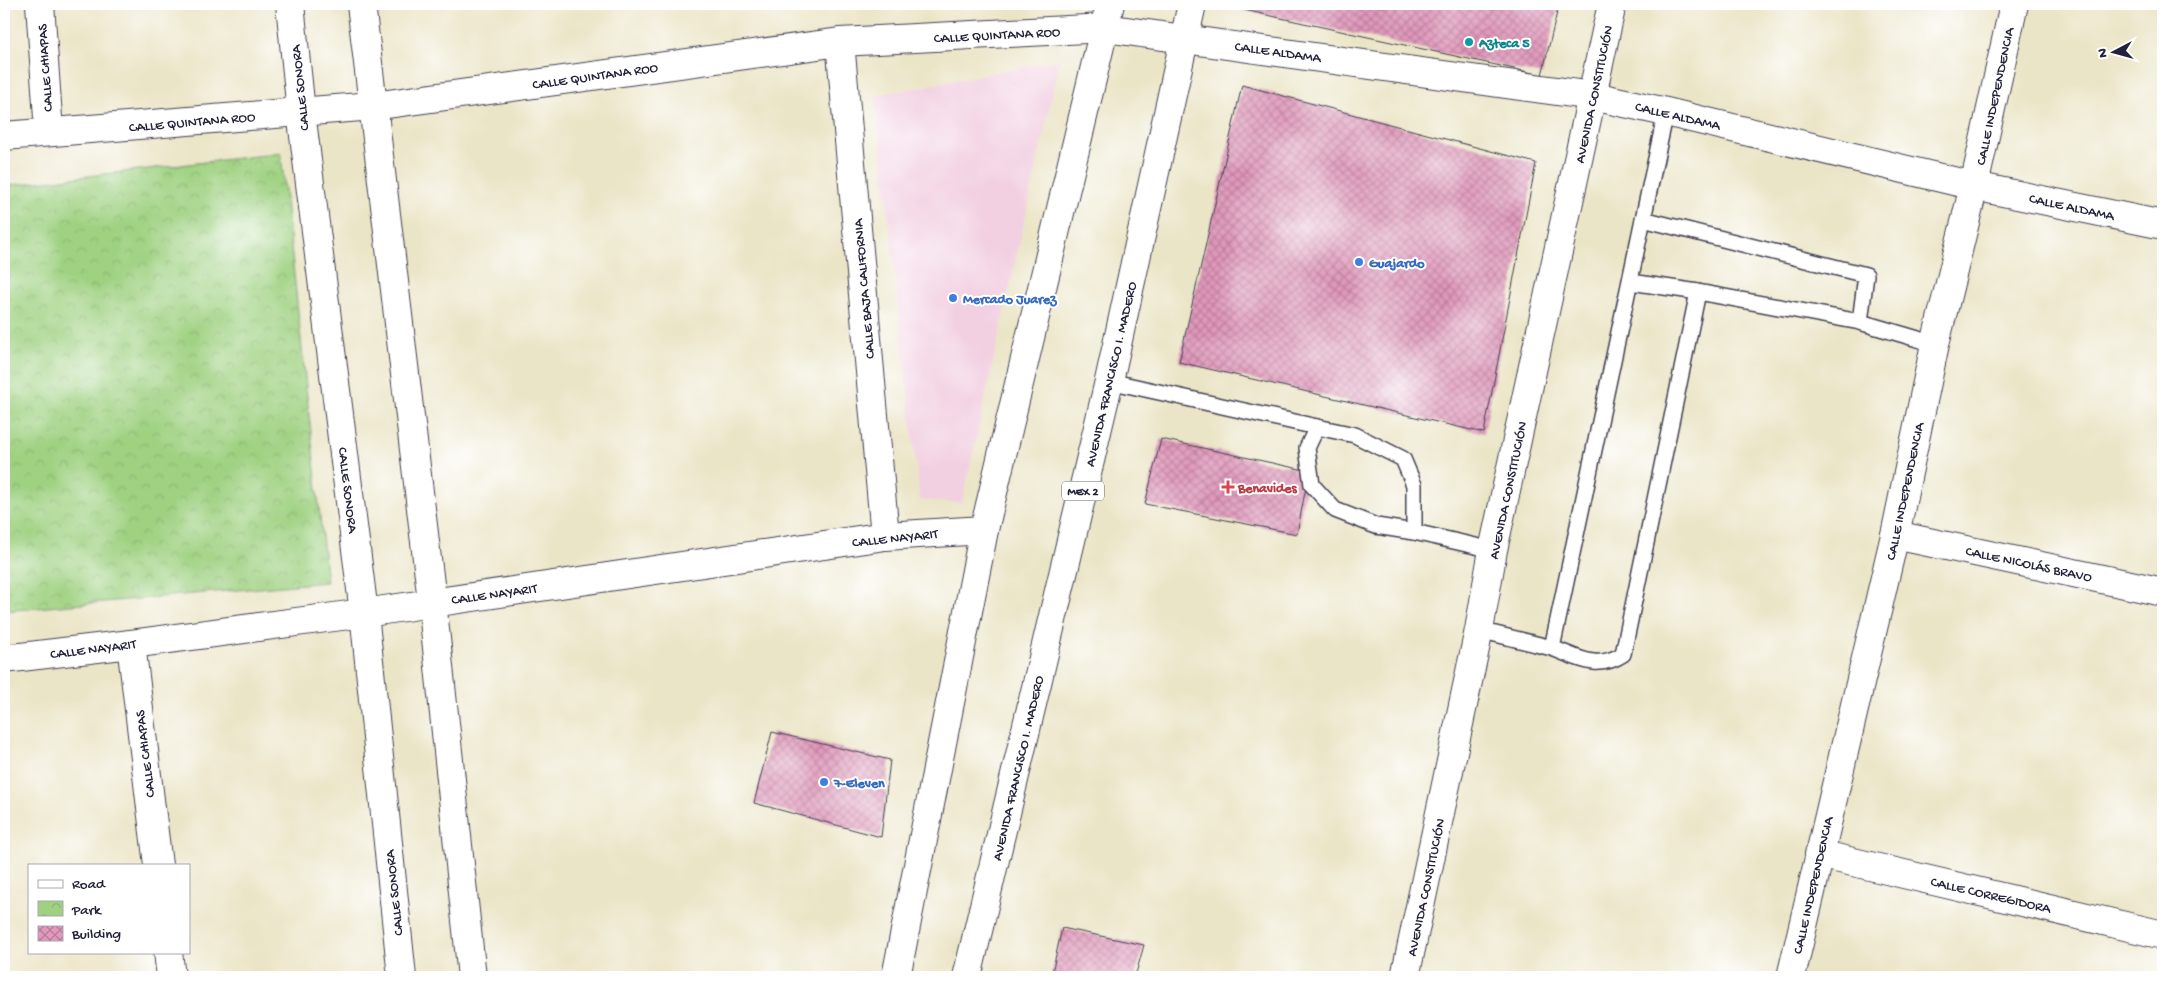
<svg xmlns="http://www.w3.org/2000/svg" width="2167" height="981" font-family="'Gochi Hand',sans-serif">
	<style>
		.built { fill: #f2cfe1 }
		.park { fill: url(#park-crowns); stroke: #607a5e }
		.building { fill: url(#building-cross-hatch) }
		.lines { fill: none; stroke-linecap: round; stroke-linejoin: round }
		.lane-casing { stroke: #403f50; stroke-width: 18 }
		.street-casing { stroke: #403f50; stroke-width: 30 }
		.secondary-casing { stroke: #403f50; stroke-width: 30 }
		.primary-casing { stroke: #403f50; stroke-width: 30 }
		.lane { stroke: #fff; stroke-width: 15 }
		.street { stroke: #fff; stroke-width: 28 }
		.secondary { stroke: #fff; stroke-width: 28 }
		.primary { stroke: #fff; stroke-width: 28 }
		.culture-dot { fill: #0f9aa8; stroke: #fff; stroke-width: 2 }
		.shop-dot { fill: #3f7fe0; stroke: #fff; stroke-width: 2 }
		.health-dot { fill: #e0444e; stroke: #fff; stroke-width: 2 }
		.labels { text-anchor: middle; stroke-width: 4; stroke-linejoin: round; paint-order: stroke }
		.shield { fill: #fff; stroke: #646476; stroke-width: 1 }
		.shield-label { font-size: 12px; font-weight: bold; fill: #22223b }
		.street-label { font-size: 14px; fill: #22223b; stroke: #fff }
		.culture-label { font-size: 14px; font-weight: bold; fill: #0d838f; stroke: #fff; text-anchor: start }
		.shop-label { font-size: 14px; font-weight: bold; fill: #366cbe; stroke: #fff; text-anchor: start }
		.health-label { font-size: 14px; font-weight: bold; fill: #be3a42; stroke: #fff; text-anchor: start }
	</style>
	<defs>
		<pattern id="park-crowns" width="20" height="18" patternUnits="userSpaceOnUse" patternTransform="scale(1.25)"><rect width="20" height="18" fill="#9fd181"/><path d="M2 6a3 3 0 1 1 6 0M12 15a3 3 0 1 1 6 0" fill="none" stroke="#89b370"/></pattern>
		<pattern id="building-cross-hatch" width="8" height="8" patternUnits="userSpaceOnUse" patternTransform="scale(1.25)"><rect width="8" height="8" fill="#e198bb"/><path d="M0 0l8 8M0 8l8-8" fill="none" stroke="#b67c99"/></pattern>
	</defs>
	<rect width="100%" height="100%" fill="#fff"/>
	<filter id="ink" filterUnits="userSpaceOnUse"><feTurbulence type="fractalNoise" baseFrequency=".02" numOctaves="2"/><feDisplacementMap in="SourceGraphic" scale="10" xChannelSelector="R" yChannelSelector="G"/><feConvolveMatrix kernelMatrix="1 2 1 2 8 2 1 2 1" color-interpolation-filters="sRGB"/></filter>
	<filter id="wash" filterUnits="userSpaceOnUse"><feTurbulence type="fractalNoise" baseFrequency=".0096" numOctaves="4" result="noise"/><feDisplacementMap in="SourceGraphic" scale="20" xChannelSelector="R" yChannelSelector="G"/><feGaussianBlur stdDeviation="1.12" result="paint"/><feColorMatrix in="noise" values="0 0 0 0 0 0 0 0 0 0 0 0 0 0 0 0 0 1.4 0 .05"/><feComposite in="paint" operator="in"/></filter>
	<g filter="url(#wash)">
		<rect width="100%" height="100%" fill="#ebe5c7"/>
		<polygon class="built" points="1060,60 962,503 920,500 875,96"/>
		<polygon class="park" points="281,153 327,582 4,611 4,186"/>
		<g id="blocks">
			<g class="building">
				<polygon points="1236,4 1559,4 1542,75 1235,8"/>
				<polygon points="1242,85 1536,163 1484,433 1179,362"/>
				<polygon points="1161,439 1309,471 1297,534 1145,504"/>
				<polygon points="772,732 890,760 881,837 754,803"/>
				<polygon points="1062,928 1144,945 1135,977 1051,977"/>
			</g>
		</g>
	</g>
	<g filter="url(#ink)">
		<use href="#blocks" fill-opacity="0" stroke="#403f50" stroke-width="1"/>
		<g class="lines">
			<defs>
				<g id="lane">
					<polyline points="1643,219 1666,112"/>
					<polyline points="1631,282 1698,292"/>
					<path d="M1860 322 1866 275 1643 219 1552 648C1579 658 1597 671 1623 654L1698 292 1860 322 1935 344"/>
					<polyline points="1109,381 1317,427 1307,448 1312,485 1335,510 1376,526 1414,532 1493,550"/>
					<polyline points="1317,427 1355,435 1403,459 1414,485 1414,532"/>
					<polyline points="1479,630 1552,648"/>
				</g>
				<g id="street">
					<polyline points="40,4 49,132"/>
					<polyline points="840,42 885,536"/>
					<polyline points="4,136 373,106 840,42 1105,28 1593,96 1666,112 1974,186 2163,225"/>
					<polyline points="1895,535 2163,592"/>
					<polyline points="131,644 158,865"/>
					<polyline points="4,659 131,644 364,613 885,536 984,530"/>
					<polyline points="1819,854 2163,935"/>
					<polyline points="168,952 171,977"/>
					<polyline points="1791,977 1895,535 1935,344 1974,186 2014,4"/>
				</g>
				<g id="secondary">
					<polyline points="290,4 301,112 364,613 402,977"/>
					<polyline points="361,4 432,601 472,977"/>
					<polyline points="1405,977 1479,630 1493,550 1612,4"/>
				</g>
				<g id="primary">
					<polyline points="896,977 984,530 1110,4"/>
					<polyline points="967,977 1109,381 1192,4"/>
				</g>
			</defs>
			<use href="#lane" class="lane-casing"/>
			<use href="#street" class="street-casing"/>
			<use href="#secondary" class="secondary-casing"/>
			<use href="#primary" class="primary-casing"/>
			<use href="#lane" class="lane"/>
			<use href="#street" class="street"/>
			<use href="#secondary" class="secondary"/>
			<use href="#primary" class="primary"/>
		</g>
	</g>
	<circle class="culture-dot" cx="1469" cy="42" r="5"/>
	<g class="shop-dot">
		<circle cx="1359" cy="262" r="5"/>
		<circle cx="953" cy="298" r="5"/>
		<circle cx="824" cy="782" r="5"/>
	</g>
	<path class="health-dot" d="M1225.5 479.5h5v5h5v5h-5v5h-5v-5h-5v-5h5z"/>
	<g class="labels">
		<rect class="shield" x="1062" y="481.5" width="42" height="19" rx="4"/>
		<g class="shield-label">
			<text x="1083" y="495">MEX 2</text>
		</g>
		<g class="street-label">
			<text transform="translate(997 34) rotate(-3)" y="5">CALLE QUINTANA ROO</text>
			<text transform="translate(1278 51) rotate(8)" y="5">CALLE ALDAMA</text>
			<text transform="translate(44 68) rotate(-94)" y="5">CALLE CHIAPAS</text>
			<text transform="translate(595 75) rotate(-8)" y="5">CALLE QUINTANA ROO</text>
			<text transform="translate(299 88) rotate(-96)" y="5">CALLE SONORA</text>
			<text transform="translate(1593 94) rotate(-78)" y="5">AVENIDA CONSTITUCIÓN</text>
			<text transform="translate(1994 96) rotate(-78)" y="5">CALLE INDEPENDENCIA</text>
			<text transform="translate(1678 115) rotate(13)" y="5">CALLE ALDAMA</text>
			<text transform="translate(192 121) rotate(-5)" y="5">CALLE QUINTANA ROO</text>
			<text transform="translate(2072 206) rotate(12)" y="5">CALLE ALDAMA</text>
			<text transform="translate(863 289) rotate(-95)" y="5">CALLE BAJA CALIFORNIA</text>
			<text transform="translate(1110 374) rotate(-77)" y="5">AVENIDA FRANCISCO I. MADERO</text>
			<text transform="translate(349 490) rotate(83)" y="5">CALLE SONORA</text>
			<text transform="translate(1507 490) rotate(-78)" y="5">AVENIDA CONSTITUCIÓN</text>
			<text transform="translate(1904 491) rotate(-78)" y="5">CALLE INDEPENDENCIA</text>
			<text transform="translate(895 537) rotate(-6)" y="5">CALLE NAYARIT</text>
			<text transform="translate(2029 563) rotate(12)" y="5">CALLE NICOLÁS BRAVO</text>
			<text transform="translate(494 593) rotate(-8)" y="5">CALLE NAYARIT</text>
			<text transform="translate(93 648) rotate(-7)" y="5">CALLE NAYARIT</text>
			<text transform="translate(144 754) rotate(-97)" y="5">CALLE CHIAPAS</text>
			<text transform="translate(1017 768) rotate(-77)" y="5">AVENIDA FRANCISCO I. MADERO</text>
			<text transform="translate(1812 885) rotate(-77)" y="5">CALLE INDEPENDENCIA</text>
			<text transform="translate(1425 887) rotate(-78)" y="5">AVENIDA CONSTITUCIÓN</text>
			<text transform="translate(393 893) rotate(-96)" y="5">CALLE SONORA</text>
			<text transform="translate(1991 894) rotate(13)" y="5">CALLE CORREGIDORA</text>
		</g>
		<g class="culture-label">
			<text x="1479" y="47">Azteca 5</text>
		</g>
		<g class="shop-label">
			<text x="1369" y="267">Guajardo</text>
			<text x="963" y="303">Mercado Juarez</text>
			<text x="834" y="787">7-Eleven</text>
		</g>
		<g class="health-label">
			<text x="1238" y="492">Benavides</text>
		</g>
	</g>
	<rect width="2167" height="981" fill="none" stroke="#fff" stroke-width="20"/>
	<rect x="28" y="864" width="162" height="90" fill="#ffffff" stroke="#a7a7b1"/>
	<rect x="38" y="880" width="25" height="8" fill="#ffffff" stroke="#a7a7b1"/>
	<text x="72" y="888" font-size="15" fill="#22223b">Road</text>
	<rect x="38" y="901" width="25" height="15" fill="url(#park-crowns)" stroke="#a7a7b1"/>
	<text x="72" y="914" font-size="15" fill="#22223b">Park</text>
	<rect x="38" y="926" width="25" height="15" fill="url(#building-cross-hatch)" stroke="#a7a7b1"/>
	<text x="72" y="938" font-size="15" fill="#22223b">Building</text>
	<g transform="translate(2114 52) rotate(264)" stroke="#ffffff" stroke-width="4" paint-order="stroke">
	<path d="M0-4L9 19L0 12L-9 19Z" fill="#22223b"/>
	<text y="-8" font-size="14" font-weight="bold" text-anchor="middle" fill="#22223b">N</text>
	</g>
</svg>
